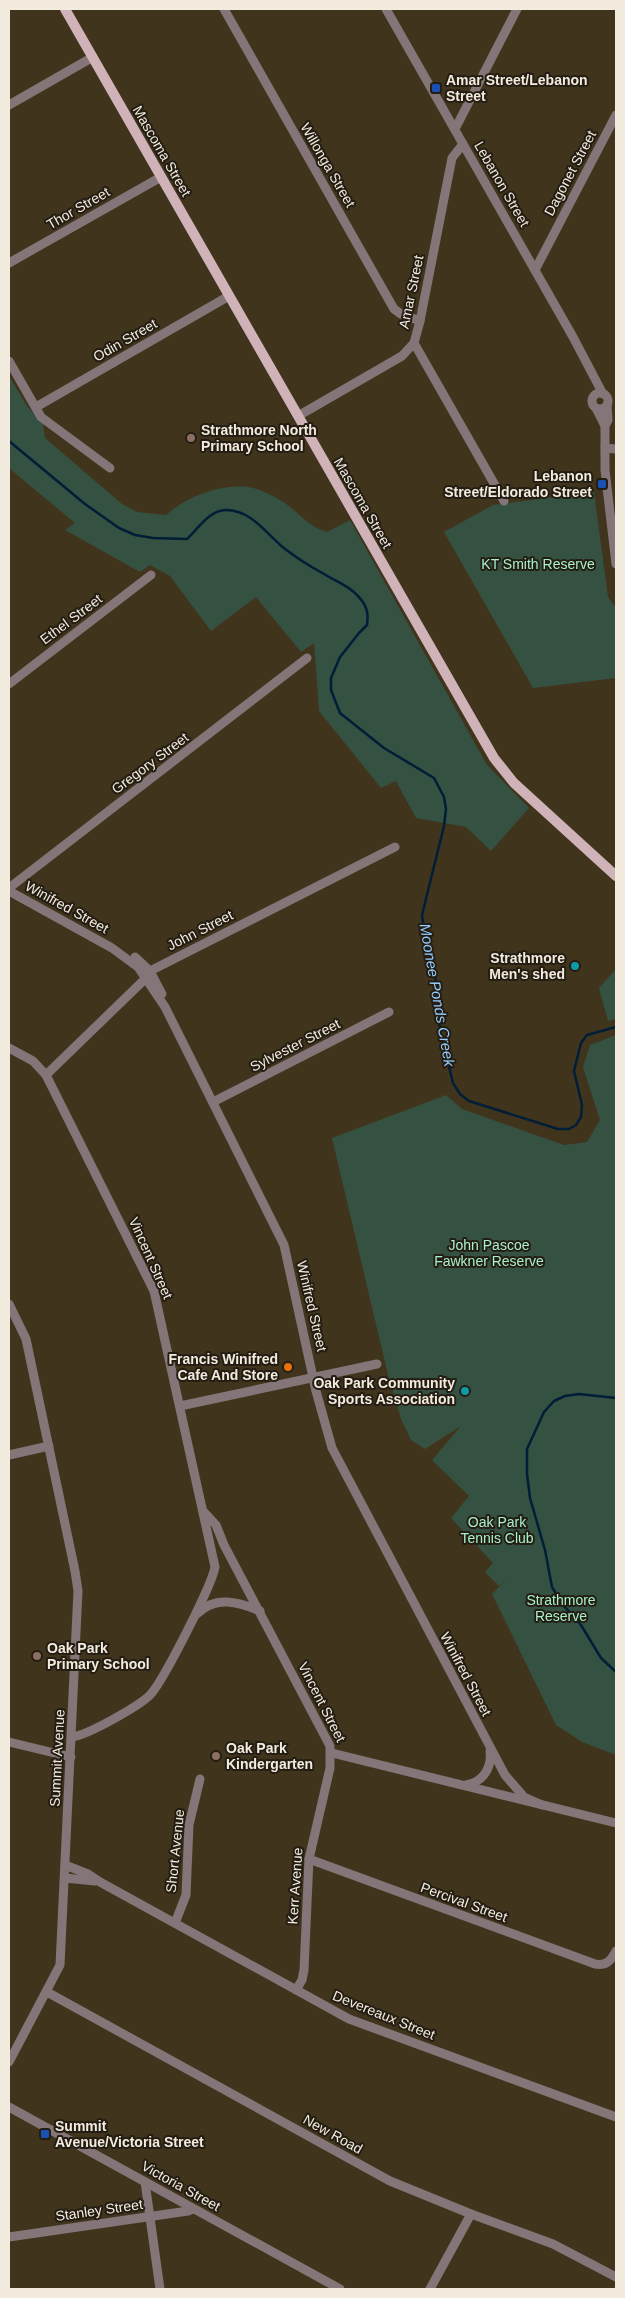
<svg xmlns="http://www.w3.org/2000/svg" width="625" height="2298" font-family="Helvetica,sans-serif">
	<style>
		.green { fill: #355142 }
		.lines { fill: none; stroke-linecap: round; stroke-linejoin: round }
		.stream { stroke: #001e37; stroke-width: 2.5 }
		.minor { stroke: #847578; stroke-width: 9 }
		.major { stroke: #d0b2b9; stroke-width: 10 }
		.transit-dot { fill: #1a4fb4; stroke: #231d13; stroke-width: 2 }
		.education-dot { fill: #8d6e63; stroke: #231d13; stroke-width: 2 }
		.culture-dot { fill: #0f9aa8; stroke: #231d13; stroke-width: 2 }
		.food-dot { fill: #e8710a; stroke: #231d13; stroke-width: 2 }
		.labels { text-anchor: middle; stroke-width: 4; stroke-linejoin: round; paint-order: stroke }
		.poi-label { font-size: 14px; font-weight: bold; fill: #f3ebdd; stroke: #231d13; text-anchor: start }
		.street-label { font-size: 14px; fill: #f3ebdd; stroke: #231d13 }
		.park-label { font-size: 14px; fill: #a8f1ca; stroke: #231d13 }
		.water-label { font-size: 15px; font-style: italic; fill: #94ccfe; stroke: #231d13 }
	</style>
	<rect width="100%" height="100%" fill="#41341c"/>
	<g class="green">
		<path d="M9 376 27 406 43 423 45 438 122 504 137 512 166 515C188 496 219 484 248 487 257 488 272 495 280 500 299 511 303 524 327 532L350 520 487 765 529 808 491 851 466 827 416 818 396 781 381 788 319 711 314 643 301 652 256 597 211 631 170 576 150 565 140 572 65 530 75 523 9 468Z"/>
		<polygon points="594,492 608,597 616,608 616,678 533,688 444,532 493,505"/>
		<polygon points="616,969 616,1019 608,1021 599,988"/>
		<polygon points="616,1035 616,1755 582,1742 556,1725 492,1594 508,1578 499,1586 485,1572 493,1563 451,1518 469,1496 432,1460 461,1426 425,1449 411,1440 401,1419 388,1375 332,1138 446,1095 462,1109 564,1145 587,1142 600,1120 583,1067 590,1045"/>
	</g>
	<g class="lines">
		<g class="stream">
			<path d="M9 441 85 504 119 528 135 535 153 538 187 539C198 529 209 510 226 510 252 510 267 535 285 549 297 558 311 567 324 574 335 581 348 585 357 595 366 604 369 612 367 625L359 633 340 657 331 678V690L340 713 384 748 434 778 444 797 446 809 444 826 422 915 426 945 433 963 440 1007 439 1021 441 1034 453 1083 460 1094 469 1101 558 1129H569L576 1125 581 1117 582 1105 574 1071 581 1043 587 1035 616 1027"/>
			<polyline points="616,1398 579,1394 565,1396 554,1401 544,1412 527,1449 527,1474 530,1498 545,1550 552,1587 564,1606 581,1625 601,1658 616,1672"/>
		</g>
		<g class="minor">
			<polyline points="224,9 394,309 401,314 420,321"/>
			<polyline points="386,9 573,337 603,394"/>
			<polyline points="9,105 93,57"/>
			<polyline points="455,129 517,9"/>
			<polyline points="9,263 161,177"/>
			<polyline points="535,270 616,115"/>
			<polyline points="414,343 504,501"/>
			<polyline points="9,361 41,417 110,468"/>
			<circle cx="600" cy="401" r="8"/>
			<polyline points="607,405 608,420 605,426 605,470 616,564"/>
			<polyline points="36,407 229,296"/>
			<polyline points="596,408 605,426"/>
			<polyline points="298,416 402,356 414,343 420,321 452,158 463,144"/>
			<polyline points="605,448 616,449"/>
			<polyline points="9,684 151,575"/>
			<polyline points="9,888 307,658"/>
			<polyline points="9,891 112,948 131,962 138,967 165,1007 284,1245 316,1391 332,1448 505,1775 524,1797 542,1805"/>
			<polyline points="135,957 150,971 162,994"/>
			<path d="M9 1048 33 1061 46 1075 154 1291 215 1567C212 1585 162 1684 149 1696 137 1707 88 1735 72 1737"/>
			<polyline points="46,1075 145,979 150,971 395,847"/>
			<polyline points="213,1102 389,1012"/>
			<polyline points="9,1304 26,1339 75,1571 78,1591 60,1965 9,2062"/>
			<polyline points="180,1406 377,1364"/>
			<polyline points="9,1455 49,1446"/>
			<polyline points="204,1512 216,1525 224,1545 330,1746 330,1768 309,1859 304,1970 302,1980 296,1990"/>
			<path d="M197 1614C215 1595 239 1602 260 1611"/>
			<polyline points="9,1742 71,1757"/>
			<polyline points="332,1753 616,1823"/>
			<path d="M466 1785C483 1782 492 1768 490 1751"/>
			<path d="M309 1859 595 1964C606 1966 611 1961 616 1951"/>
			<polyline points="65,1865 88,1874 100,1882 349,2019 616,2117"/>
			<polyline points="65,1878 95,1881"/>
			<polyline points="175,1923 186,1895 189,1825 200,1779"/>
			<polyline points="47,1992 390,2181 471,2214 553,2244 616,2277"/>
			<polyline points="9,2107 340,2289"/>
			<polyline points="145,2182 160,2289"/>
			<polyline points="9,2237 188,2211 193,2209"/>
			<polyline points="430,2289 471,2214"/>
		</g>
		<polyline class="major" points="65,9 494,758 514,783 616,876"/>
	</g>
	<g class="transit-dot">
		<rect x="431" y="83" width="10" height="10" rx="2.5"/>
		<rect x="597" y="479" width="10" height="10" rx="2.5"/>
		<rect x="40" y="2129" width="10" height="10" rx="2.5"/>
	</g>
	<g class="education-dot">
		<circle cx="191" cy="438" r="5"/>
		<circle cx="37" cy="1656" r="5"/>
		<circle cx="216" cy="1756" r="5"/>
	</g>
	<g class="culture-dot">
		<circle cx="575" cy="966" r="5"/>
		<circle cx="465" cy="1391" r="5"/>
	</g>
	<circle class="food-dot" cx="288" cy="1367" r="5"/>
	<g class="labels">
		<g class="poi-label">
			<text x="446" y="85">Amar Street/Lebanon<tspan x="446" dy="16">Street</tspan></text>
			<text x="201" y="435">Strathmore North<tspan x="201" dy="16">Primary School</tspan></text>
			<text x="592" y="481" text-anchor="end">Lebanon<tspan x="592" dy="16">Street/Eldorado Street</tspan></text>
			<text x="565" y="963" text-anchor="end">Strathmore<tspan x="565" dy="16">Men's shed</tspan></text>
			<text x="278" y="1364" text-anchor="end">Francis Winifred<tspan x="278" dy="16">Cafe And Store</tspan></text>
			<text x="455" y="1388" text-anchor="end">Oak Park Community<tspan x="455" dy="16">Sports Association</tspan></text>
			<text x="47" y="1653">Oak Park<tspan x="47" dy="16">Primary School</tspan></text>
			<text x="226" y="1753">Oak Park<tspan x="226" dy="16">Kindergarten</tspan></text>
			<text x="55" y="2131">Summit<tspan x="55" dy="16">Avenue/Victoria Street</tspan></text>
		</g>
		<g class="street-label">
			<text transform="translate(162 151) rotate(60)" y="5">Mascoma Street</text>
			<text transform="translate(328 165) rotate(60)" y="5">Willonga Street</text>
			<text transform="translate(570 173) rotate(-62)" y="5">Dagonet Street</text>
			<text transform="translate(502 184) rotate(60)" y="5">Lebanon Street</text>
			<text transform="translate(78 208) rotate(-30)" y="5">Thor Street</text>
			<text transform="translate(411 292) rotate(-78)" y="5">Amar Street</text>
			<text transform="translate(125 340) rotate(-30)" y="5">Odin Street</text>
			<text transform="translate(363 503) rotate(60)" y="5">Mascoma Street</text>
			<text transform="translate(71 619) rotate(-37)" y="5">Ethel Street</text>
			<text transform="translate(150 763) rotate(-37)" y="5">Gregory Street</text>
			<text transform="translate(67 907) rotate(29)" y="5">Winifred Street</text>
			<text transform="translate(200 930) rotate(-27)" y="5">John Street</text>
			<text transform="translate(295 1045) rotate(-27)" y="5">Sylvester Street</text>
			<text transform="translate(151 1258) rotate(66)" y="5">Vincent Street</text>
			<text transform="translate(312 1306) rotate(77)" y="5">Winifred Street</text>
			<text transform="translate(466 1674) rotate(62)" y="5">Winifred Street</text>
			<text transform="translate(322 1702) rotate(63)" y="5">Vincent Street</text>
			<text transform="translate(57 1758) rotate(-87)" y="5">Summit Avenue</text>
			<text transform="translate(175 1851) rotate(-84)" y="5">Short Avenue</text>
			<text transform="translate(295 1886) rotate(-86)" y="5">Kerr Avenue</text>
			<text transform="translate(464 1902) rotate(20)" y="5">Percival Street</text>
			<text transform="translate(384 2015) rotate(22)" y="5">Devereaux Street</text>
			<text transform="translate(333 2134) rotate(29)" y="5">New Road</text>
			<text transform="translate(181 2186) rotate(29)" y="5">Victoria Street</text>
			<text transform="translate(99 2210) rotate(-8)" y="5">Stanley Street</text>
		</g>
		<g class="park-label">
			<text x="538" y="569">KT Smith Reserve</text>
			<text x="489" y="1250">John Pascoe<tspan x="489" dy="16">Fawkner Reserve</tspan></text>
			<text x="497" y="1527">Oak Park<tspan x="497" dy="16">Tennis Club</tspan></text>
			<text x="561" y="1605">Strathmore<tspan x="561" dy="16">Reserve</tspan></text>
		</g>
		<g class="water-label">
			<text transform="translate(437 995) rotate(80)" y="5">Moonee Ponds Creek</text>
		</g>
	</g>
	<rect width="625" height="2298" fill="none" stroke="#f3ebdd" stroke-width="20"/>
</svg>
